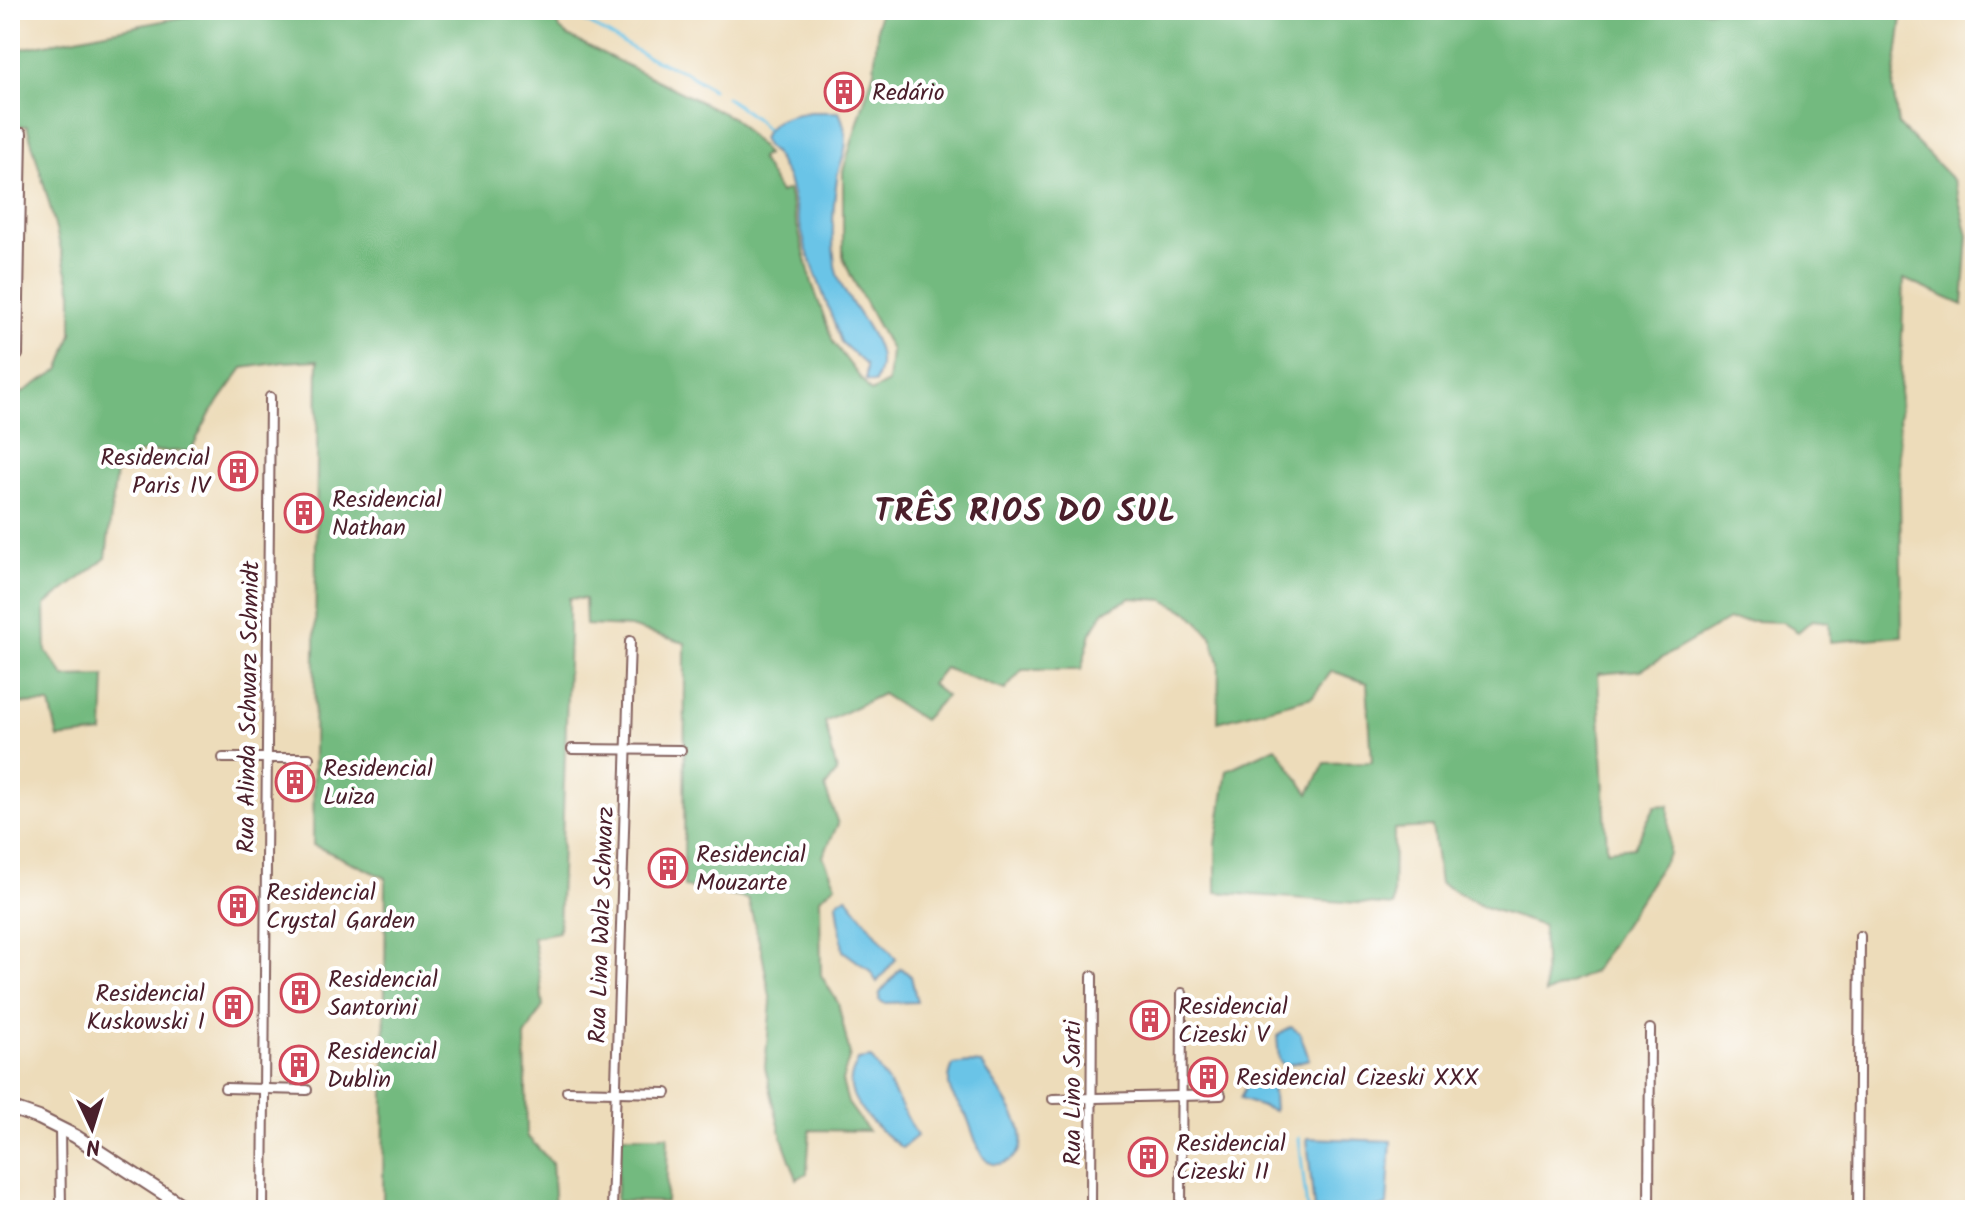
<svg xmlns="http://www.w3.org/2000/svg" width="1985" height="1220" font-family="Kalam,sans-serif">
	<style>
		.forest { fill: #73ba7f; stroke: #5e6c55; stroke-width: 2 }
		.water { fill: #6ac4e7; stroke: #5a7289; stroke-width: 2 }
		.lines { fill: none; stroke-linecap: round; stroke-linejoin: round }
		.stream { stroke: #6ac4e7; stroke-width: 3 }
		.street-casing { stroke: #83615d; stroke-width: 12 }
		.secondary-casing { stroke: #83615d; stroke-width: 16 }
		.street { stroke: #fff; stroke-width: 8 }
		.secondary { stroke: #fff; stroke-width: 12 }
		.labels { text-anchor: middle; stroke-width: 8; stroke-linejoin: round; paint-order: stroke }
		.poi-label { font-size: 24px; fill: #4a1f2b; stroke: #fff; text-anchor: start }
		.street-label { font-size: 24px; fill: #4a1f2b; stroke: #fff }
		.district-label { font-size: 32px; font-weight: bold; letter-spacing: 2px; fill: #4a1f2b; stroke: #fff }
	</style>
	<rect width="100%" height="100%" fill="#fff"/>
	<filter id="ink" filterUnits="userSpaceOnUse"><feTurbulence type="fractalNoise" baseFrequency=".0125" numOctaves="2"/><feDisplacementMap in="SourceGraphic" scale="16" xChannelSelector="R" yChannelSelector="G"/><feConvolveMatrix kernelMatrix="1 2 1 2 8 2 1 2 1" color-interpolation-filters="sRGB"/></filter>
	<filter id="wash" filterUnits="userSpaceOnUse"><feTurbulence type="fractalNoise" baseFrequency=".006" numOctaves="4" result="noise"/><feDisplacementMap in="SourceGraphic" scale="32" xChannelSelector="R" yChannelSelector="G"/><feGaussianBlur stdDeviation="1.8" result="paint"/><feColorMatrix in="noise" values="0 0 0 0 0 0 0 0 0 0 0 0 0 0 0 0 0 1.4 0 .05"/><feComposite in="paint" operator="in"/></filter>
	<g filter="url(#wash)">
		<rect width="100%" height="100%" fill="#eddcba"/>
		<g class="forest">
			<polygon points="207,10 550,10 559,28 568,36 733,118 767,154 760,158 780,193 788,190 812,283 833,342 871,392 888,383 891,350 851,276 843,257 843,171 874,70 879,10 1903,10 1893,88 1898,124 1954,181 1968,235 1963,305 1904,279 1899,420 1902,636 1830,642 1829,622 1812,620 1798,632 1782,622 1728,620 1641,670 1598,674 1607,850 1634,847 1655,806 1669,805 1669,854 1593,972 1545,994 1543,926 1485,907 1440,883 1432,827 1394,829 1393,906 1216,892 1216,844 1227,770 1276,747 1309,794 1325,763 1372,762 1367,683 1332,671 1312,697 1218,722 1219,662 1211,636 1190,613 1164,600 1131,598 1104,611 1091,633 1081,670 1022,670 1005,690 944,668 931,684 946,696 923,720 882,694 825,722 837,772 825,788 838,824 823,856 836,885 820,898 821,975 838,1003 850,1055 842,1081 848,1103 868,1131 810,1130 807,1173 797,1179 782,1138 765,1067 771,1002 762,953 748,899 684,887 685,643 630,627 586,625 585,599 569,598 569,635 559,932 533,937 540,979 543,1006 525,1036 527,1136 552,1163 555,1210 395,1210 383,1200 386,878 313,845 318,360 284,362 243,368 210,414 191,451 144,452 117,463 106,558 45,605 46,651 65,677 105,676 103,733 58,738 50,704 10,703 10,400 60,369 72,334 72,292 48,199 27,126 10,126 10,51 203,13"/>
			<polygon points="620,1136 668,1136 666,1202 616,1201"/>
		</g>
		<g class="water">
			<path d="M810 112H839C845 125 848 140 844 154 842 162 838 169 837 178 833 206 831 237 835 265 839 299 883 333 880 365 880 370 877 377 875 383L866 381V365L841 342 806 248 788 179 774 153 766 146 762 139C771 117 789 116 810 112Z"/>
			<polygon points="847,897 896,959 877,982 869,970 843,951 837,903 840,899"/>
			<polygon points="901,968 911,976 917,1002 884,1003 879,1000 880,993"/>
			<polygon points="1291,1027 1300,1033 1309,1059 1284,1066 1279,1060 1277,1036"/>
			<path d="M871 1058 892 1089 917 1136 902 1148C884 1134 846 1104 851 1078 852 1072 856 1066 858 1060Z"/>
			<path d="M968 1063 982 1064C993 1081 1014 1109 1020 1128 1022 1135 1023 1146 1018 1152 1012 1162 996 1169 986 1160 977 1152 972 1127 966 1115 961 1107 952 1098 950 1089 947 1081 950 1072 953 1065Z"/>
			<polygon points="1268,1076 1272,1081 1274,1111 1240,1099 1247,1083"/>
			<polygon points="1307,1138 1391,1141 1387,1206 1360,1210 1314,1210"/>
		</g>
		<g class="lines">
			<g class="stream">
				<polyline points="584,21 648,57 686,72 712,90"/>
				<path d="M726 97C740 108 754 116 766 129"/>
				<polyline points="1299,1138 1307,1210"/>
			</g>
		</g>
	</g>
	<g filter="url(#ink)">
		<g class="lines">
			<defs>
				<g id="street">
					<polyline points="10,355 18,355 22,133"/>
					<polyline points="572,749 681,750"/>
					<polyline points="223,758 309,758"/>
					<polyline points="225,1088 307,1090"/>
					<polyline points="567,1091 666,1093"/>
					<polyline points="1053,1099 1221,1095"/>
					<polyline points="60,1128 61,1210"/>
					<polyline points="170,1210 170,1198"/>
					<polyline points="263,1210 270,397"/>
					<polyline points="612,1210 630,641"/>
					<polyline points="1091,1210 1092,976"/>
					<polyline points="1181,1210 1182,993"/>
					<polyline points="1649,1210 1650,1029"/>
					<polyline points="1858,1210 1860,936"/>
				</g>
				<polyline id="secondary" points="10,1108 39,1118 75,1136 189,1210"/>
			</defs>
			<use href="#street" class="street-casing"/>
			<use href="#secondary" class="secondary-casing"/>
			<use href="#street" class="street"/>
			<use href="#secondary" class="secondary"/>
		</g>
	</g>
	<defs>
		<symbol id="building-ring" viewBox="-11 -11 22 22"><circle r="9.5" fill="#fff" stroke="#d1495b" stroke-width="1.5"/><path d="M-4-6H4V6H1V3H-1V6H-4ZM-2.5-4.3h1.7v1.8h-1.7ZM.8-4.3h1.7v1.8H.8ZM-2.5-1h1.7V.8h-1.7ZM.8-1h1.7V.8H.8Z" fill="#d1495b"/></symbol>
	</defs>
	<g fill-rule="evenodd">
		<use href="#building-ring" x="822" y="70" width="44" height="44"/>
		<use href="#building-ring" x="216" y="449" width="44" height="44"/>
		<use href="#building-ring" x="282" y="491" width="44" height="44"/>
		<use href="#building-ring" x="273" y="760" width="44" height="44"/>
		<use href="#building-ring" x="646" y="846" width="44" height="44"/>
		<use href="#building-ring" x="216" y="884" width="44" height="44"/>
		<use href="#building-ring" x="278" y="971" width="44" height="44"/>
		<use href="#building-ring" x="211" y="985" width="44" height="44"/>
		<use href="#building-ring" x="1128" y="998" width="44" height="44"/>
		<use href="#building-ring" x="277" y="1043" width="44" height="44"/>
		<use href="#building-ring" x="1186" y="1055" width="44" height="44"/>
		<use href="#building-ring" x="1126" y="1135" width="44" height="44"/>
	</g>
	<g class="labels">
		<g class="poi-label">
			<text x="872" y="100">Redário</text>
			<text x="210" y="465" text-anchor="end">Residencial<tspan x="210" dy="28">Paris IV</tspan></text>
			<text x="332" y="507">Residencial<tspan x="332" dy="28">Nathan</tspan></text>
			<text x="323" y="776">Residencial<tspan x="323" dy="28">Luiza</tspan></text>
			<text x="696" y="862">Residencial<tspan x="696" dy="28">Mouzarte</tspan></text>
			<text x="266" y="900">Residencial<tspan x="266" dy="28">Crystal Garden</tspan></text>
			<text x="328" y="987">Residencial<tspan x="328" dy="28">Santorini</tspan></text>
			<text x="205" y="1001" text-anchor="end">Residencial<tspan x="205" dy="28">Kuskowski I</tspan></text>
			<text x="1178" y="1014">Residencial<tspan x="1178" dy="28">Cizeski V</tspan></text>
			<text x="327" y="1059">Residencial<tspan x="327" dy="28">Dublin</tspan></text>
			<text x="1236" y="1085">Residencial Cizeski XXX</text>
			<text x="1176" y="1151">Residencial<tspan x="1176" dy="28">Cizeski II</tspan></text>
		</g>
		<g class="street-label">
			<text transform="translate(248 707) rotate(-89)" y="8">Rua Alinda Schwarz Schmidt</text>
			<text transform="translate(601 925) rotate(-88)" y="8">Rua Lina Walz Schwarz</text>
			<text transform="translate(1072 1093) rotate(-90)" y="8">Rua Lino Sarti</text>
		</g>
		<g class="district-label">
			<text x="1026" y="521">TRÊS RIOS DO SUL</text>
		</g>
	</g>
	<rect width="1985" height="1220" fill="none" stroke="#fff" stroke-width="40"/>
	<g transform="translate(92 1128) rotate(176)" stroke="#ffffff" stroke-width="6" paint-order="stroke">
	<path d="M0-6L14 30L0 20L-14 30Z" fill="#4a1f2b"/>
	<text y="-12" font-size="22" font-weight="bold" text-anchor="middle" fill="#4a1f2b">N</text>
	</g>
</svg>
